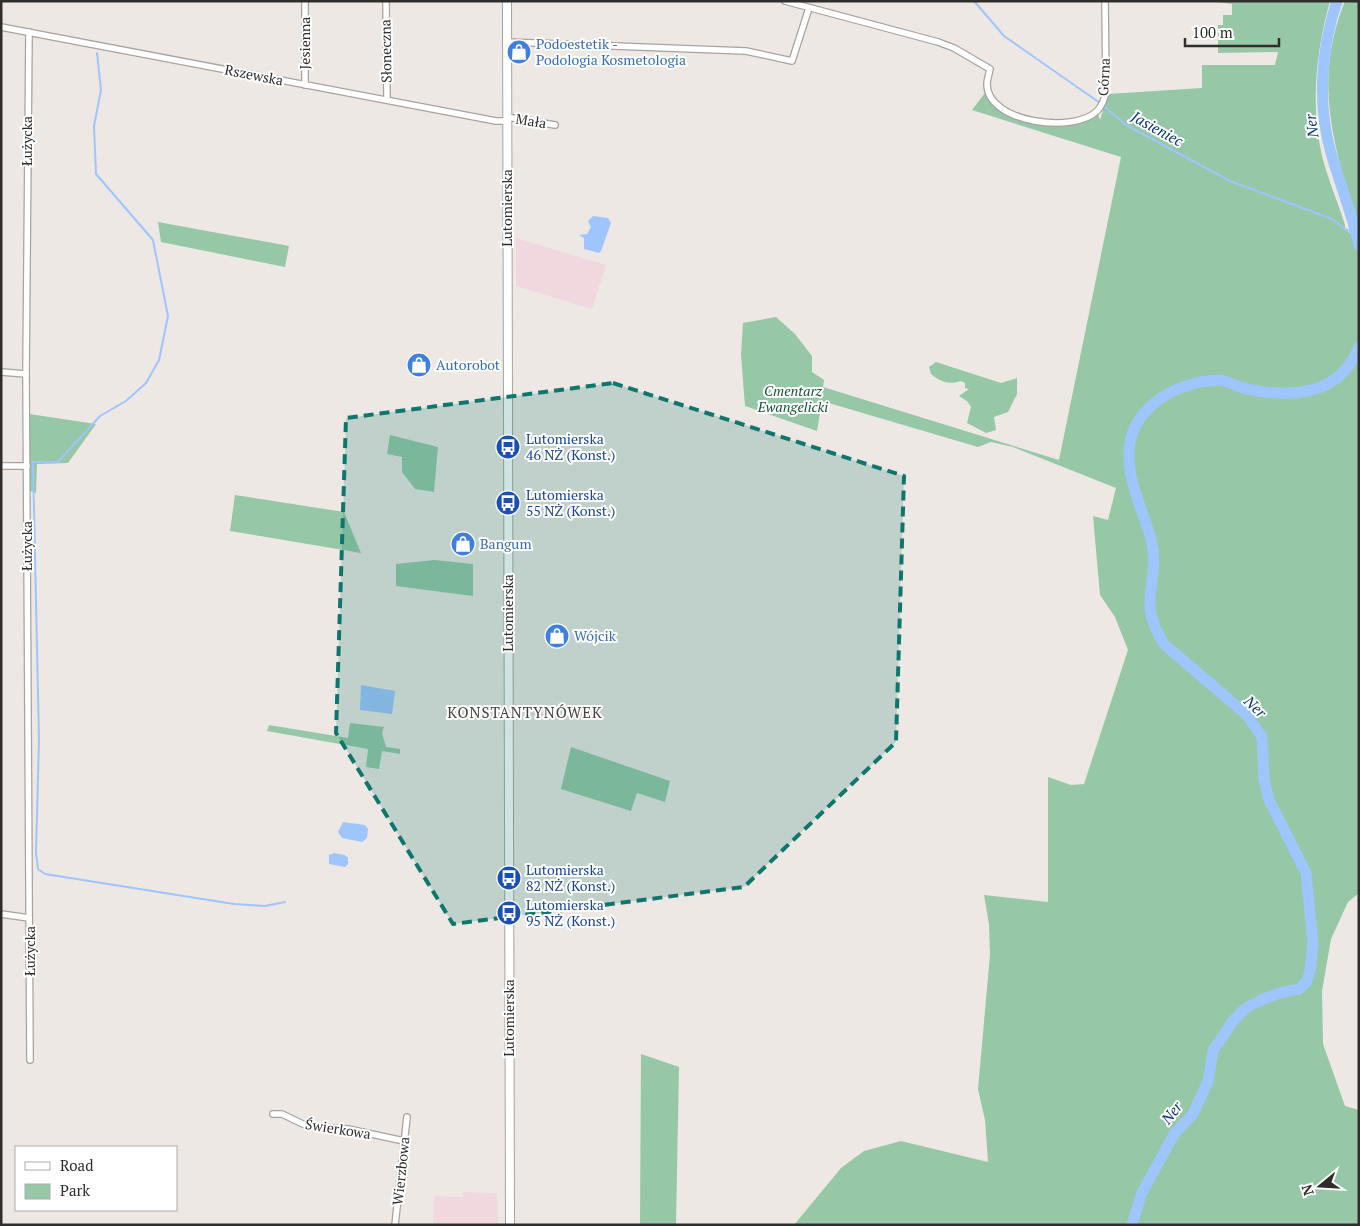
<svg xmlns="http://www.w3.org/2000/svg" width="1360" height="1226" font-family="'PT Serif',serif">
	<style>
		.commercial { fill: #f1d8df }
		.green { fill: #96c7a7 }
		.water { fill: #9fc5fd }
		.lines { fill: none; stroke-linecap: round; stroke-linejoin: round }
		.stream { stroke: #9fc5fd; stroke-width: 2 }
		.river { stroke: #9fc5fd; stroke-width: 11 }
		.street-casing { stroke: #a8a39f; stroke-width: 8 }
		.secondary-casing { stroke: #a8a39f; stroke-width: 10 }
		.street { stroke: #fff; stroke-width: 5.5 }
		.secondary { stroke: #fff; stroke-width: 8 }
		.marked { fill: #0f766e; fill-opacity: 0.2; stroke: #0f766e; stroke-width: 4; stroke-dasharray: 10 6; stroke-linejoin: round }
		.labels { text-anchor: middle; stroke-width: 4; stroke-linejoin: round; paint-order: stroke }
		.street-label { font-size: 14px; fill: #302e2c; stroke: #fff }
		.shop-label { font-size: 14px; fill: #366cbe; stroke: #fff; text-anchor: start }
		.park-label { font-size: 14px; font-style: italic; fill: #145533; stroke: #fff }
		.transit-label { font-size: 14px; fill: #164399; stroke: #fff; text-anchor: start }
		.water-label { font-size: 15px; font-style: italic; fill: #0a3773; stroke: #fff }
		.neighbourhood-label { font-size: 15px; letter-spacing: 1px; fill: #45403d; stroke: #fff }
	</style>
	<rect width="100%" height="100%" fill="#ede8e3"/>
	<g class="commercial">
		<polygon points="516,238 606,265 592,309 516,286"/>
		<polygon points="463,1192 497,1193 498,1225 433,1225 434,1196 463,1197"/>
	</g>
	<g class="green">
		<path d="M1211 1H1330C1315 55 1309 116 1326 170 1332 189 1339 206 1345 225V229L1359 240V893L1348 902 1331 939 1322 991 1323 1044 1345 1106 1359 1110V1225H794L841 1168 864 1151 901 1141 988 1162 985 1120 978 1089 990 955 989 924 984 895 1048 902V777L1071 785 1084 784 1128 650 1115 617 1100 595 1093 516 1108 520 1116 488 1013 447 991 442 978 447 822 401 817 431 745 406 741 355 743 323 776 317 795 334 812 356V372L824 380 823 387 1059 460 1121 157 972 110 988 89 994 101 1012 116 1074 122 1097 111 1100 120 1108 94 1202 88V65H1275L1278 52 1218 53V25H1223V15H1232V4Z"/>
		<path d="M1345 1H1359V231C1336 149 1311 85 1345 1Z"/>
		<polygon points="158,222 289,246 285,267 161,242"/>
		<path d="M936 362 1001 383 1017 378V394L1008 412 994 417 996 430 986 433 967 423 971 407 967 401 959 396 969 389 965 388V383L961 381C949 385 941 382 931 374L929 367Z"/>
		<polygon points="29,414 96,424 68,463 37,464 36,493 30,491"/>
		<polygon points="390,435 438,447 434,492 415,489 402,472 402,457 387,454"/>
		<polygon points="235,495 344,512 361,553 230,531"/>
		<polygon points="434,560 473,564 473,596 396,586 396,564"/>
		<polygon points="350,723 384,727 382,733 386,747 400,749 400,754 382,751 379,769 366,767 368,749 267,731 269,725 348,738"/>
		<polygon points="571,747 670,781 665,802 637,793 631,811 561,789"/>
		<polygon points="641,1054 679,1067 676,1225 640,1225"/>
	</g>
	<g class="water">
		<polygon points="593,216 608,218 611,223 601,251 599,253 584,249 584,238 579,235 587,234 591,227 588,221"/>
		<polygon points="361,685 395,691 392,714 360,710"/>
		<polygon points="343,822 365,825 368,829 367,838 362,842 342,838 338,832"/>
		<polygon points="334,853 345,855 348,858 348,864 345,867 329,864 329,855"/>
	</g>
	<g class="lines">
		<g class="stream">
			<polyline points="974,1 1004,36 1100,103 1126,125 1230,181 1332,219 1345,229 1356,233"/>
			<polyline points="97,53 101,90 94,126 96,174 153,240 168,316 159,360 146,383 126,401 100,416 58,462 33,462 39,740 36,853 38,869 45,874 234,904 265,906 285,902"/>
		</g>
		<g class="river">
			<path d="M1337 1C1321 49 1317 104 1331 153 1340 184 1352 214 1359 245"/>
			<path d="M1132 1225 1141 1195 1174 1134 1193 1114 1208 1081 1213 1051 1233 1021 1246 1008 1261 1000 1280 993 1299 989 1307 981 1310 971 1313 944 1306 873 1269 800 1264 780 1262 737 1247 715 1165 645C1134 600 1162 583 1151 539 1144 514 1130 486 1129 459 1126 410 1174 382 1218 380 1227 380 1237 387 1247 389 1291 398 1340 396 1359 347"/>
		</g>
		<defs>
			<g id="street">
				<polyline points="305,1 305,85"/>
				<polyline points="386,1 387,100"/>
				<path d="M785 1 938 42 954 48 990 69C989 74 987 80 987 84 987 123 1074 134 1097 111 1103 105 1105 98 1106 90L1105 1"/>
				<polyline points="1,27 496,121 507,121"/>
				<polyline points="29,32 26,374 30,1060"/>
				<polyline points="507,42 746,51 792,61 809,8"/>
				<polyline points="507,117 555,125"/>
				<polyline points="1,372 26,374"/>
				<polyline points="1,466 27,466"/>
				<polyline points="1,914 29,918"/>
				<polyline points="273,1114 282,1114 307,1126 348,1129 404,1141"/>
				<polyline points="395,1225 407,1117"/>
			</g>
			<polyline id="secondary" points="507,1 510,1225"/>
		</defs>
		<use href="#street" class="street-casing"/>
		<use href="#secondary" class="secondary-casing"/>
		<use href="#street" class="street"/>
		<use href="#secondary" class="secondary"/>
	</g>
	<path class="marked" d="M613 383 904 476 896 742 744 887 453 924 336 733 346 418Z"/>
	<defs>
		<symbol id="shop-disc" viewBox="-11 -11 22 22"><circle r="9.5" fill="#3f7fe0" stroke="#fff"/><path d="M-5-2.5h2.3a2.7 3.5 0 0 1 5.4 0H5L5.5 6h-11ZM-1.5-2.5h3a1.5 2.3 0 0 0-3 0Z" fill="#fff"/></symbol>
		<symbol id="bus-disc" viewBox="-11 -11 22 22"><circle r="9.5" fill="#1a4fb4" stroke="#fff"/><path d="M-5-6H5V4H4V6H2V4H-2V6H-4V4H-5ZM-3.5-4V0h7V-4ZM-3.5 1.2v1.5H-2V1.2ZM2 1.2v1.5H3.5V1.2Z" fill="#fff"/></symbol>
	</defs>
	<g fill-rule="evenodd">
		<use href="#shop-disc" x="505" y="38" width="28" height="28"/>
		<use href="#shop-disc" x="405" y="351" width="28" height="28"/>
		<use href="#bus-disc" x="494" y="433" width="28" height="28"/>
		<use href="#bus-disc" x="494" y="489" width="28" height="28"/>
		<use href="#shop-disc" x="449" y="530" width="28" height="28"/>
		<use href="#shop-disc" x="543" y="622" width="28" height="28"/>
		<use href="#bus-disc" x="495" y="864" width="28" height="28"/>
		<use href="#bus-disc" x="495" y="899" width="28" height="28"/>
	</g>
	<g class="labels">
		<g class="street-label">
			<text transform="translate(305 43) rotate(-90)" y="5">Jesienna</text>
			<text transform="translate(386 51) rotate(-91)" y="5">Słoneczna</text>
			<text transform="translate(254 75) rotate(11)" y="5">Rszewska</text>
			<text transform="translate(1104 77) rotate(-87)" y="5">Górna</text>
			<text transform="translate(531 121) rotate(9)" y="5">Mała</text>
			<text transform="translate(27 141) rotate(-90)" y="5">Łużycka</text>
			<text transform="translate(507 208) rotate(-90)" y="5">Lutomierska</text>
			<text transform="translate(27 546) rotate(-90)" y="5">Łużycka</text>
			<text transform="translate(508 613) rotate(-90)" y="5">Lutomierska</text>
			<text transform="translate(30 951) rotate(-90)" y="5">Łużycka</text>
			<text transform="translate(509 1018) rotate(-90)" y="5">Lutomierska</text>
			<text transform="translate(338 1129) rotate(9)" y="5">Świerkowa</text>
			<text transform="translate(401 1171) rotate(-84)" y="5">Wierzbowa</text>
		</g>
		<g class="shop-label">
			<text x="536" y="49">Podoestetik -<tspan x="536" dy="16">Podologia Kosmetologia</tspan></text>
			<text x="436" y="370">Autorobot</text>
			<text x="480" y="549">Bangum</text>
			<text x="574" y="641">Wójcik</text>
		</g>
		<g class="park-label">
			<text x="793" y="396">Cmentarz<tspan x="793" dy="16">Ewangelicki</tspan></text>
		</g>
		<g class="transit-label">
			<text x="526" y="444">Lutomierska<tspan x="526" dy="16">46 NŻ (Konst.)</tspan></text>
			<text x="526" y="500">Lutomierska<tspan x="526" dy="16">55 NŻ (Konst.)</tspan></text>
			<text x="526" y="875">Lutomierska<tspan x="526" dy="16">82 NŻ (Konst.)</tspan></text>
			<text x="526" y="910">Lutomierska<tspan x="526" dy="16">95 NŻ (Konst.)</tspan></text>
		</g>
		<g class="water-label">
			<text transform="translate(1312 126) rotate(-97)" y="5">Ner</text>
			<text transform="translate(1157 129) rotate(29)" y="5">Jasieniec</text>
			<text transform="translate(1255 707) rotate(44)" y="5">Ner</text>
			<text transform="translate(1172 1113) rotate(-52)" y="5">Ner</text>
		</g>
		<g class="neighbourhood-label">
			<text x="525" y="718">KONSTANTYNÓWEK</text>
		</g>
	</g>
	<rect width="1360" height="1226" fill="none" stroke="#302e2c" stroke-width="5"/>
	<rect x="15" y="1146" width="162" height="65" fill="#ffffff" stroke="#acabab"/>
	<rect x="25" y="1162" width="25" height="8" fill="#ffffff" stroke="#acabab"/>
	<text x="60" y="1171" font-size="15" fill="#302e2c">Road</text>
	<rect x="25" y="1184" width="25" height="15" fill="#96c7a7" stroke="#acabab"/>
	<text x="60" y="1196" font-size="15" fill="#302e2c">Park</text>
	<g transform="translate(1320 1186) rotate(252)" stroke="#ffffff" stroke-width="4" paint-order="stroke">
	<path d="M0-4L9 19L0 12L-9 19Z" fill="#302e2c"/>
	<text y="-8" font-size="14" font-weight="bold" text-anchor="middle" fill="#302e2c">N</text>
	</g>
	<path d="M1185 38v8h94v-8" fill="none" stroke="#302e2c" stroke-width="2.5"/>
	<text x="1192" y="38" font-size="15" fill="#302e2c" stroke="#ffffff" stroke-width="4" paint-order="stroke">100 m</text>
</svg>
